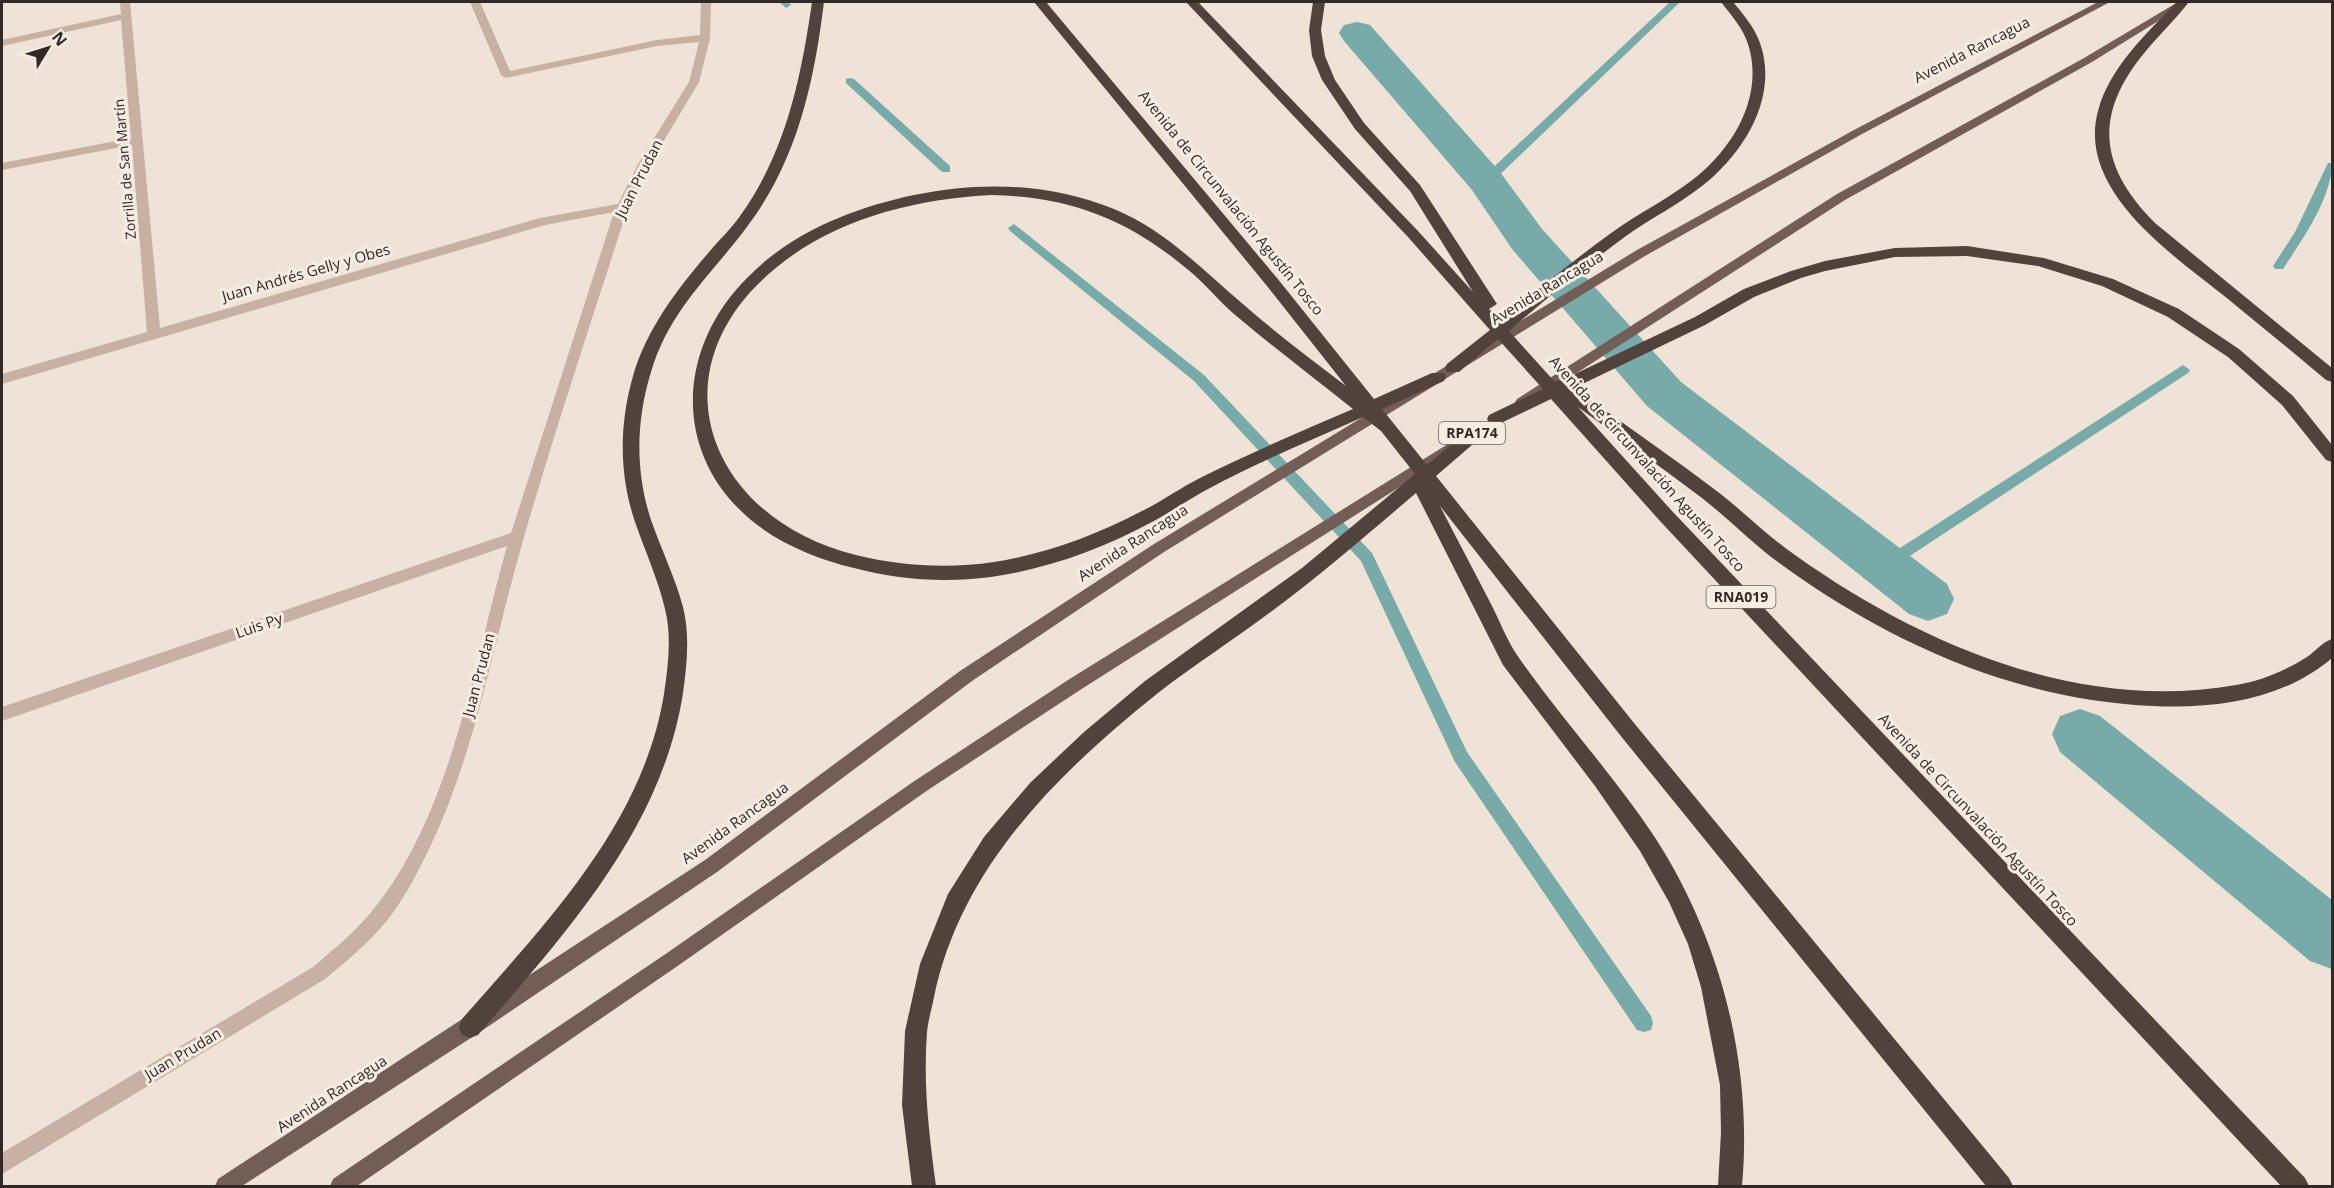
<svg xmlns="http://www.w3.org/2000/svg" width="2334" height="1188" font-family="'Open Sans',sans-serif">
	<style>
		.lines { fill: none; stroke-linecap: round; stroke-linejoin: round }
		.stream { fill: #77aaa9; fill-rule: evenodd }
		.canal { fill: #77aaa9; fill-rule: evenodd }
		.minor { fill: #c6b1a4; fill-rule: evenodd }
		.major { fill: #735e57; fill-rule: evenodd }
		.highway { fill: #52423c; fill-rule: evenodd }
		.labels { text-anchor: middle; stroke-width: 6; stroke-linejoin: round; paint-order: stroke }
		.far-street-label { font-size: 14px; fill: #322825; stroke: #f7ece2 }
		.shield { fill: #f7ece2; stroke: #6d635e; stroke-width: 1.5 }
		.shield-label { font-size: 14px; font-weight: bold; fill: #322825 }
		.street-label { font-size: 15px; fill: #322825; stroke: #f7ece2 }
	</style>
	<rect width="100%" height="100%" fill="#efe2d7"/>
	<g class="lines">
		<g class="stream">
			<polygon points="779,2 789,2 791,5 786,8"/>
			<polygon points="1670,2 1679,3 1490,184 1482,184 1482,178"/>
			<polygon points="850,78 854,79 950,166 950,172 942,172 846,83 846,79"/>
			<path d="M2328 163H2332C2332 198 2302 240 2283 269H2275L2273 266 2295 232Z"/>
			<polygon points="1014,224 1204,375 1372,553 1467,752 1651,1016 1653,1023 1651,1030 1644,1032 1637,1030 1455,762 1361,561 1194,381 1010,231 1008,228"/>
			<polygon points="2183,365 2190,370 2188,373 1890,569 1880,569 1878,565 1880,561"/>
		</g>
		<g class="canal">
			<polygon points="1357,22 1370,25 1500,172 1542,229 1681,382 1947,584 1954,599 1947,614 1928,621 1909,614 1647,406 1512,249 1472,190 1344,41 1339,33 1344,25"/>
			<polygon points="2080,709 2100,716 2332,900 2332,969 2310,961 2060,752 2052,734 2060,716"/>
		</g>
		<path class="minor" d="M120 2H130L160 328 540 218 618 204 638 164 689 82 699 42 657 46 506 78 501 75 470 2H480L510 71 657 40 700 35 701 2H711L710 38 699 82 650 164 628 207C593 317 556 426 524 537 494 640 477 747 431 845 418 872 404 900 385 923 367 944 346 962 325 979L2 1174V1153L313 967C334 949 355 932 372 911 451 816 474 663 507 546L2 721V707L511 533 614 212 545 225 2 384V374L147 332 132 145 2 170V163L131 138 121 20 2 46V40L121 14Z"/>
		<g class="major">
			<polygon points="2098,2 2110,2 1862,134 1645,256 1164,552 972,681 717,872 477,1034 242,1186 215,1186 218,1179 705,860 960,671 1154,544 1637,250 1854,130"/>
			<polygon points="2178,2 2189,2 2092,62 1845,200 1527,405 1517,405 1515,402 1517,399 1837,194 2084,58"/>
			<polygon points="1456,439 1463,444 1461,448 1080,690 925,792 679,965 357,1186 330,1186 333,1179 667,953 913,782 1068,680"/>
		</g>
		<g class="highway">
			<path d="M812 2H824C814 82 798 158 749 224 712 275 670 308 651 372 636 421 635 471 651 520 661 549 675 577 683 607 690 635 687 664 683 693 662 829 565 934 478 1035L470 1038 462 1035 459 1027 462 1019C546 923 643 824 664 694 668 666 672 637 665 609 658 579 645 551 635 522 619 474 619 425 633 376 647 328 678 288 710 251 720 239 731 229 740 216 786 152 801 78 812 2Z"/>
			<path d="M1034 2H1046L1277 278 1374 399 1432 373H1444L1446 377 1444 381 1382 409 1427 465 1475 424H1487L1489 428 1487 432 1436 476 1634 723 2009 1178 2013 1186H1986L1620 735 1440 506C1457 539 1475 573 1492 606 1500 622 1507 640 1517 655 1560 717 1612 773 1654 836 1721 939 1753 1065 1742 1186H1718L1721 1132 1720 1085 1701 987 1688 944 1669 902 1640 851 1595 786 1503 665 1416 493C1369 533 1322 574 1272 611 1235 639 1195 664 1158 693 1058 773 961 867 934 997 932 1008 928 1021 927 1032 923 1084 929 1134 936 1186H912L902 1105 905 1031 920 964 948 894 984 837 1030 783 1084 732 1145 681 1302 568 1415 474 1381 431 1363 417C1312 440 1258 462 1208 489 1189 499 1171 512 1152 522 1102 549 1047 569 991 577 944 583 899 580 854 568 817 559 780 544 751 520 671 453 677 347 748 277 792 232 853 208 914 195 980 181 1050 183 1114 209 1167 231 1201 269 1244 305 1277 334 1312 360 1346 386L1267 286ZM992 195C1072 197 1130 220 1192 273 1207 286 1219 301 1234 314 1273 347 1313 377 1353 409 1302 431 1250 453 1200 478 1180 488 1161 502 1140 512 1094 536 1045 554 994 562 948 569 901 566 856 555 709 519 650 370 777 267 837 218 915 199 992 195Z"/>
			<path d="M1186 2H1198L1418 231 1473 292 1410 191 1355 129 1322 80 1312 56 1309 30 1313 2H1325L1321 30 1325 56 1335 80 1364 123 1420 185 1497 304 1489 309 1500 321C1537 290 1575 259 1614 231 1639 213 1666 200 1691 181 1732 150 1765 97 1748 44 1743 28 1731 15 1721 2H1733C1743 14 1755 28 1760 43 1779 97 1744 153 1702 186 1678 205 1651 218 1626 236 1585 266 1547 298 1509 331L1554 381 1562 380 1695 317 1744 289 1791 271 1825 261 1895 248 1967 246 2044 258 2113 279 2179 309 2239 349 2293 396 2332 445V462L2326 460 2282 405 2228 357 2168 317 2102 286 2038 266 1967 256 1895 257 1825 271 1801 278 1754 297 1705 325 1574 388C1621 422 1668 454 1714 489 1742 510 1766 535 1795 555 1920 644 2079 713 2236 685 2261 681 2285 671 2307 657 2316 651 2322 642 2332 639V658C2283 700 2216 709 2153 706 2017 700 1891 644 1782 565 1754 545 1729 519 1702 498 1661 467 1619 437 1578 407L1672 511 2305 1178 2309 1186H2281L1660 521 1551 399 1501 423H1489L1487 419 1489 415 1543 389 1498 339 1459 372H1447L1445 368 1447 364 1490 330 1408 237Z"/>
			<path d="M2177 2H2189C2174 21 2156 38 2141 57 2093 118 2101 169 2155 223L2332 368V382L2326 380C2294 353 2261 326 2228 299 2176 257 2076 192 2098 111 2109 68 2147 33 2177 2Z"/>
		</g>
	</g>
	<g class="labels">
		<g class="far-street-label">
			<text transform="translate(125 169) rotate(-95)" y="5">Zorrilla de San Martín</text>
		</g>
		<g class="shield">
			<rect x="1439" y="422" width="66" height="22" rx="4.5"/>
			<rect x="1706.5" y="586" width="69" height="22" rx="4.5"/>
		</g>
		<g class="shield-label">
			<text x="1472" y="438">RPA174</text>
			<text x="1741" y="602">RNA019</text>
		</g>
		<g class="street-label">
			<text transform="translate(1972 50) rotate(-27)" y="5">Avenida Rancagua</text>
			<text transform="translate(639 179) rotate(-63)" y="5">Juan Prudan</text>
			<text transform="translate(1231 203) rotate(51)" y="5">Avenida de Circunvalación Agustín Tosco</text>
			<text transform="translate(306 273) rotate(-16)" y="5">Juan Andrés Gelly y Obes</text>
			<text transform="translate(1547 288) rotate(-31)" y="5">Avenida Rancagua</text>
			<text transform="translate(1647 464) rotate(48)" y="5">Avenida de Circunvalación Agustín Tosco</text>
			<text transform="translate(1133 543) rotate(-33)" y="5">Avenida Rancagua</text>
			<text transform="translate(259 626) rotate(-19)" y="5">Luis Py</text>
			<text transform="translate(479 675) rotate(-75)" y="5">Juan Prudan</text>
			<text transform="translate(1978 820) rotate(47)" y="5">Avenida de Circunvalación Agustín Tosco</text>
			<text transform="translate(735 823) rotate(-36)" y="5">Avenida Rancagua</text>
			<text transform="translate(183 1054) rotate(-31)" y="5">Juan Prudan</text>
			<text transform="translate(332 1094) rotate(-33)" y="5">Avenida Rancagua</text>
		</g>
	</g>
	<rect width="2334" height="1188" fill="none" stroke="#322825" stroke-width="6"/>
	<g transform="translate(48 48) rotate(52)" stroke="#f7ece2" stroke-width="4.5" paint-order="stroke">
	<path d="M0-4.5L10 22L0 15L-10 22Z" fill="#322825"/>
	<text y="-9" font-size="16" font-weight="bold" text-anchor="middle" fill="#322825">N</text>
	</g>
</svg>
